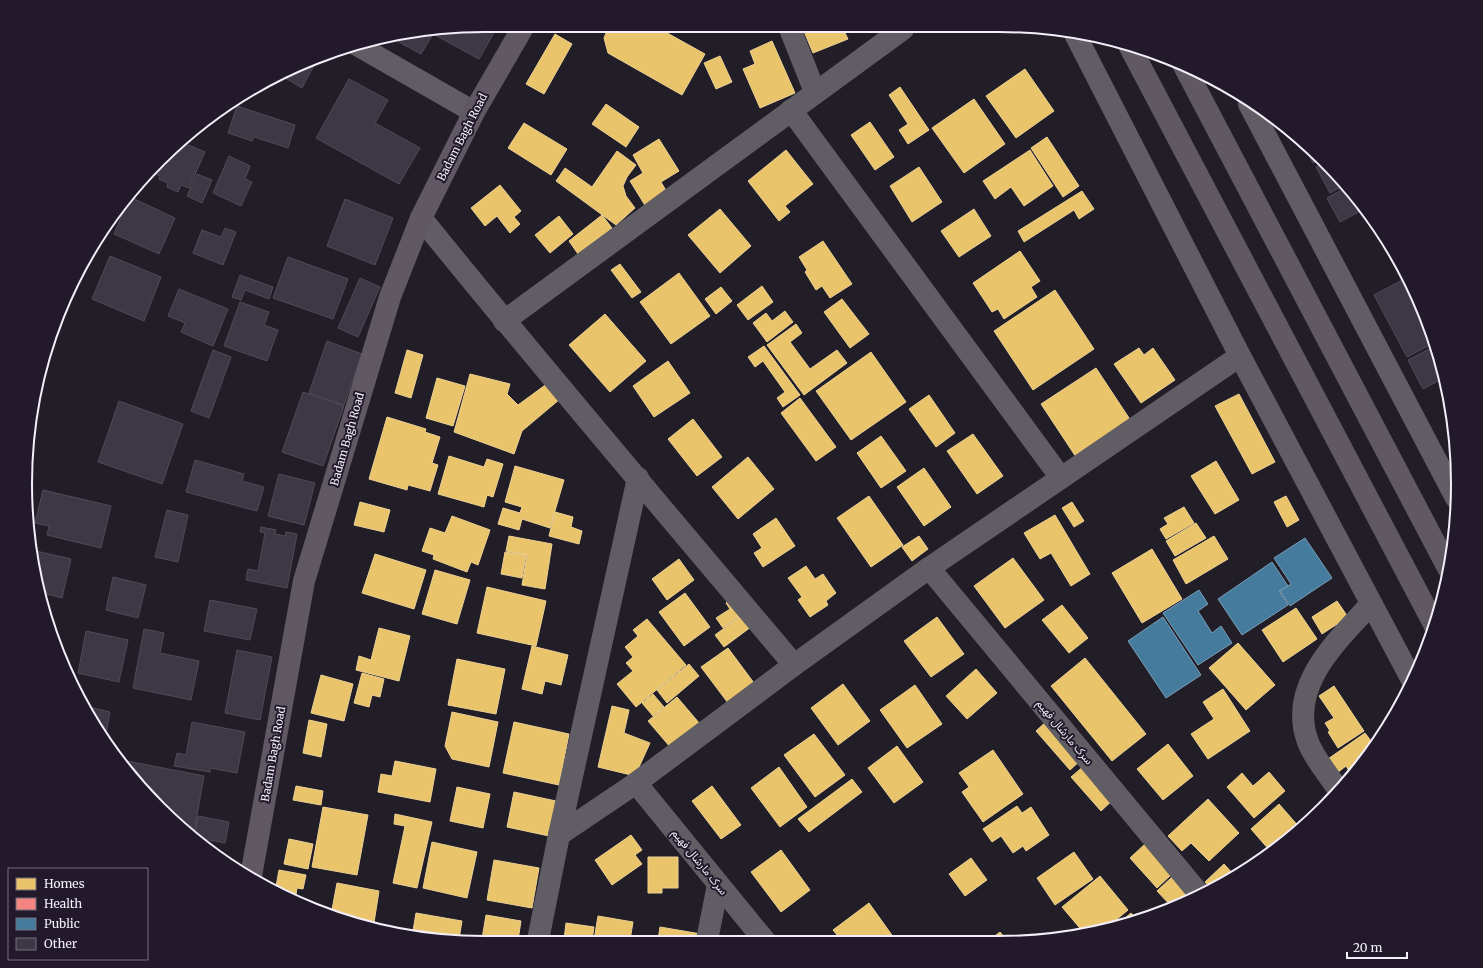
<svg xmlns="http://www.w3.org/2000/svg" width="1483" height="968" font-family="Merriweather,'Noto Sans Arabic',serif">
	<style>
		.homes { fill: #e9c46a; stroke: #ecd195 }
		.health { fill: #f28482; stroke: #f2a4a6 }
		.public { fill: #457b9d; stroke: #799eb9 }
		.building { fill: #3e3746; stroke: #4f4c54 }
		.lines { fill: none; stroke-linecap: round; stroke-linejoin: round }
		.minor { stroke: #605d64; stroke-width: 22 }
		.major { stroke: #605862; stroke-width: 22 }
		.labels { text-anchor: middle; stroke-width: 4; stroke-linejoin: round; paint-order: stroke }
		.street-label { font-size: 11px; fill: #f3eefa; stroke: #221a2b }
		.rim { fill: none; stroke: #f3eefa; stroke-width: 2 }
	</style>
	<rect width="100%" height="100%" fill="#221e27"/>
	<g class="homes">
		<polygon points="611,29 660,29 705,54 682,95 608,53 604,38 606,33"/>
		<polygon points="803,29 843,29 848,39 813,53"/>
		<polygon points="555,34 572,44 544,94 526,84"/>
		<polygon points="772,41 795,93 760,108 743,69 755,64 750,51"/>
		<polygon points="720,56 732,82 716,89 704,63"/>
		<polygon points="1025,69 1054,111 1016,138 986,96"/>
		<polygon points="900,87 929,130 908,144 899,130 908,124 889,95"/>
		<polygon points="974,99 1005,144 964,173 932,128"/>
		<polygon points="606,104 639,127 626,147 592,124"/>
		<polygon points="870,122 894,157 875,170 851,135"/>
		<polygon points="524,123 567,149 551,175 508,148"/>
		<polygon points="1047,137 1079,186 1063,197 1031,148"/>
		<polygon points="659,139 679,171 661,182 668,194 646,207 630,181 643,173 633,155"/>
		<polygon points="786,150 813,184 785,206 790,212 779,221 748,181"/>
		<polygon points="1030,150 1053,186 1024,206 1011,187 995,199 983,181"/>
		<polygon points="617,151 636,165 627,177 623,186 626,196 635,208 616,225 556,181 565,168 592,187"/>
		<polygon points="919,167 942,202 912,222 890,186"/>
		<polygon points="500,185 521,211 514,217 520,224 510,233 497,216 485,226 471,208"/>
		<polygon points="1082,191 1094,209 1079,219 1074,210 1024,242 1018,231"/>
		<polygon points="720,209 751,246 720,273 688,235"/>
		<polygon points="974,209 991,236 959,257 941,231"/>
		<polygon points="602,215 612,228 578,254 569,241"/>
		<polygon points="559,216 573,234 550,253 535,235"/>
		<polygon points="823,241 852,284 830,298 822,286 816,290 805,272 807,270 799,257"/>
		<polygon points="1020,251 1040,281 1031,287 1037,297 1004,319 998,309 992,312 973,283"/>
		<polygon points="620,264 641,292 632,298 611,270"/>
		<polygon points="679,273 710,316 671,344 640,302"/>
		<polygon points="762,286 773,302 748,320 737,305"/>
		<polygon points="721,287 732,301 716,314 705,299"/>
		<polygon points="1055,290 1094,349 1033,390 994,331"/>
		<polygon points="842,299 869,334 850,348 824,312"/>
		<polygon points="785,311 793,322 767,342 753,323 766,313 772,321"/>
		<polygon points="605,314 646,361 610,392 569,345"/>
		<polygon points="796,324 802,333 790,342 810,369 837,350 847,363 804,395 767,345"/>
		<polygon points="764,346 800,395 783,407 777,398 785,392 763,361 755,367 748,357"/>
		<polygon points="1139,348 1144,355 1153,348 1175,380 1141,403 1114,364"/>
		<polygon points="407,350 423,355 411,398 395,393"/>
		<polygon points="871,352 906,402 851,440 816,391"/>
		<polygon points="668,361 690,393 654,417 633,386"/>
		<polygon points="1096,368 1133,424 1078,460 1041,404"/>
		<polygon points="470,374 510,384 507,394 518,405 548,383 560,399 522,431 514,454 454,432"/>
		<polygon points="437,378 465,386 453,426 426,418"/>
		<polygon points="1239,394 1275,462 1252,474 1215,406"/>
		<polygon points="929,395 955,433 936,447 909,409"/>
		<polygon points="800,398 836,447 816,461 781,413"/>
		<polygon points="387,417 426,429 425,432 440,437 432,463 438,465 430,491 408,485 407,490 369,479"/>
		<polygon points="693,419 722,457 697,476 668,439"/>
		<polygon points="973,434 1003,476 977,494 947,451"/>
		<polygon points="881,436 906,471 881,488 857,453"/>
		<polygon points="449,456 484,467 487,459 503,464 493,497 487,495 484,507 438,494"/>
		<polygon points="748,457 774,489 738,519 712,487"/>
		<polygon points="1216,461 1239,500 1215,514 1191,476"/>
		<polygon points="515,466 564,480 550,528 522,519 519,530 498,524 503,508 520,513 522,507 505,502"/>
		<polygon points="924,468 951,507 924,526 897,487"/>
		<polygon points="869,496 903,545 871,567 837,518"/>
		<polygon points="1286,496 1299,520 1287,527 1274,502"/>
		<polygon points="360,502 390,510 384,532 354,525"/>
		<polygon points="1072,502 1084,521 1074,527 1062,508"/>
		<polygon points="1184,507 1194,523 1166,539 1160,529 1168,524 1164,518"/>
		<polygon points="555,512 573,517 571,527 582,531 579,544 549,536"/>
		<polygon points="1055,515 1090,574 1071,586 1051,553 1040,559 1024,533"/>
		<polygon points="452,516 490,530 478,565 471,562 467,572 433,559 434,555 422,551 430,528 445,533"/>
		<polygon points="776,518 795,546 763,567 754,553 762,548 753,534"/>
		<polygon points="1196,523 1206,538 1175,556 1166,541"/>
		<polygon points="509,536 552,544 545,589 522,585 527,555 506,551"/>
		<polygon points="919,536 928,549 912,561 902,547"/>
		<polygon points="1214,536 1228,559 1186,584 1173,560"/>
		<polygon points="1152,549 1182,599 1142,623 1112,573"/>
		<polygon points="505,552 526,555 522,578 501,574"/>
		<polygon points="375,554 426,570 414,609 362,593"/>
		<polygon points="1013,558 1044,600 1005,628 974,586"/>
		<polygon points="679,559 694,580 667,600 652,579"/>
		<polygon points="806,566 815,579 823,574 836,593 826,601 828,605 810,617 798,600 802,597 788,578"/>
		<polygon points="435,570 470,580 457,624 422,614"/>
		<polygon points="487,587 546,601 536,646 477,633"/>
		<polygon points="685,593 710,627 684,646 659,612"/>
		<polygon points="734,597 745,612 723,628 716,618 730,609 726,603"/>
		<polygon points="1337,601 1348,617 1322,634 1312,617"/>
		<polygon points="1062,605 1088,638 1069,653 1042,620"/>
		<polygon points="1296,608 1317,639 1283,662 1262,630"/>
		<polygon points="746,612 755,624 724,647 715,635"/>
		<polygon points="937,617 964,654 931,677 904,641"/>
		<polygon points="647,619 686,665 636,707 617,684 633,671 626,663 633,657 625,647 638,636 633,630"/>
		<polygon points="379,628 410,636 399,681 356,670 359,656 371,660"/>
		<polygon points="1238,643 1275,685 1246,710 1209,668"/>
		<polygon points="532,646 568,655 561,685 545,681 542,694 522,689"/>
		<polygon points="728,648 754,683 728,703 701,667"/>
		<polygon points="1085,658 1146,734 1112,761 1051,686"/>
		<polygon points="457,659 505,669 496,714 448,705"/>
		<polygon points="689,664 699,676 667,703 657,690"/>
		<polygon points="976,669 997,693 967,719 946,696"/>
		<polygon points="362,673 384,679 380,697 372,695 369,707 354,703"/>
		<polygon points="321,675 353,684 344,721 311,713"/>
		<polygon points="843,684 870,721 838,745 811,708"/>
		<polygon points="915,685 942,724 907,748 880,710"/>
		<polygon points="1334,686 1364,731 1338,748 1328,732 1330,731 1325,723 1334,718 1319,696"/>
		<polygon points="1223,689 1250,731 1208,759 1191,734 1214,719 1203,702"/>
		<polygon points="653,694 664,707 653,716 642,703"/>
		<polygon points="677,697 700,724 671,748 648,721"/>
		<polygon points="612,706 629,710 624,733 650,743 635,776 598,767"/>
		<polygon points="452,712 498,722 489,767 452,759 445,746"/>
		<polygon points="309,720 327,724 321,757 303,753"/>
		<polygon points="1048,720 1082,759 1070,770 1036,731"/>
		<polygon points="514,722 569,734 559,785 503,773"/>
		<polygon points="1365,733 1374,745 1352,776 1346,766 1337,773 1328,759"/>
		<polygon points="814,734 845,775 815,797 784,755"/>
		<polygon points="1168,744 1193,776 1163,800 1137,769"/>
		<polygon points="897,746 923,782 894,803 868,768"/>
		<polygon points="993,750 1023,794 983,822 962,792 969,787 959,773"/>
		<polygon points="395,761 436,769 430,802 378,792 381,774 392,776"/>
		<polygon points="1085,765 1114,799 1101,811 1071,777"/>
		<polygon points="779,767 807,807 780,827 751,788"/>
		<polygon points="1269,772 1285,791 1254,818 1227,787 1242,773 1253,786"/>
		<polygon points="852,779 862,792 809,832 798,819"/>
		<polygon points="296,786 323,791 321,805 293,800"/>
		<polygon points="712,786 741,825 721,839 692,801"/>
		<polygon points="457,787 490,794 483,828 450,821"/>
		<polygon points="514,792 556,801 549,836 507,827"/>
		<polygon points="1208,799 1239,833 1209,861 1191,843 1182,851 1168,836"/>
		<polygon points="1279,804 1300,828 1278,848 1271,852 1251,829"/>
		<polygon points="1017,806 1022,813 1031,807 1049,835 1026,851 1023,846 1013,853 1001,836 992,842 983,829"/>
		<polygon points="323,807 368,815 357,875 312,867"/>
		<polygon points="395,814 432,822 417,888 393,883 405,826 394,824"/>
		<polygon points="631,835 642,850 635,855 642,864 612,885 595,860"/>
		<polygon points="289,839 313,844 308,869 284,864"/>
		<polygon points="432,842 477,852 467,898 423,888"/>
		<polygon points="1145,844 1172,874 1157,888 1130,858"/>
		<polygon points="781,850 810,890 781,912 751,872"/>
		<polygon points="1074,852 1093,879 1055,905 1037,878"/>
		<polygon points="648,857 678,857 678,888 662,888 662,893 648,893"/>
		<polygon points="971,858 987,880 965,896 949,874"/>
		<polygon points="494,860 539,868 532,908 487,900"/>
		<polygon points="1224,864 1234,875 1212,890 1205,882"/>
		<polygon points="279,870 306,875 303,889 297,888 295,901 281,896 275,892"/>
		<polygon points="1100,876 1128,910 1104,930 1084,933 1062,907"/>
		<polygon points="1172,877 1192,900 1172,907 1157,891"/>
		<polygon points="337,883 379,891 373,929 331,915"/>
		<polygon points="869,903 894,938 890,941 842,941 833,930"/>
		<polygon points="416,913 462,921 459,939 424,939 412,937"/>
		<polygon points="1131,913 1137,920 1113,928"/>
		<polygon points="486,915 521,921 518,940 482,939"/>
		<polygon points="598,916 633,922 630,940 594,940"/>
		<polygon points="566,923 594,927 592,940 564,940"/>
		<polygon points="660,927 701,934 700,940 658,940"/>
		<polygon points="1000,932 1008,942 987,942"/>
	</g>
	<polygon class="health" points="1378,230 1379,230 1407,275 1403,278"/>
	<g class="public">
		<polygon points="1305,538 1332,578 1290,606 1280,591 1291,584 1274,558"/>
		<polygon points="1272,562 1288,586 1279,591 1288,605 1242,635 1218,599"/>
		<polygon points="1199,590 1208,604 1198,611 1212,633 1221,626 1232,643 1198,665 1163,613"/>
		<polygon points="1163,617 1201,675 1166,698 1128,641"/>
	</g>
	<g class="building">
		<polygon points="424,29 496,29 479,59 433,34 421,54 390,37"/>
		<polygon points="318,58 302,88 282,76"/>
		<polygon points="349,79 388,100 375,123 420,148 399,184 316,138"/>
		<polygon points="237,106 295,125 288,148 254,137 252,141 228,133"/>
		<polygon points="1302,141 1303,141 1320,159 1313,163"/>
		<polygon points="181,142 205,152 189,188 181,185 178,192 167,187 168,183 159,179 160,176 150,171 160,159"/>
		<polygon points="229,156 250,166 245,179 252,182 241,206 213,193"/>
		<polygon points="1324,163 1345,185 1330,193 1316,167"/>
		<polygon points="197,174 212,180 202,203 187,196"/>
		<polygon points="1347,187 1366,208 1340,222 1327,198"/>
		<polygon points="130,197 175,218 159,254 114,234"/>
		<polygon points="345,199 393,218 375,265 327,246"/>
		<polygon points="225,228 236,232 223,265 193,253 202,230 221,237"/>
		<polygon points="110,256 161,277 144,321 92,299"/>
		<polygon points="288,257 348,279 333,319 273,298"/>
		<polygon points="240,275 273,287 269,299 245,290 241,300 232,297"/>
		<polygon points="1408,277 1434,343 1407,357 1374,295"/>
		<polygon points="360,278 380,287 358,337 338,328"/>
		<polygon points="179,289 228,309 213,346 181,332 185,323 168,316"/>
		<polygon points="240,302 269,312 264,325 278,330 267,361 224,346"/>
		<polygon points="327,341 362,354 344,405 309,393"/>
		<polygon points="1435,346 1442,365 1444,378 1423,389 1408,360"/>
		<polygon points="213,350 231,357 209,418 191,411"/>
		<polygon points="303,392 344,406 323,466 282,452"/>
		<polygon points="119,401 183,424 162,484 98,462"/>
		<polygon points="195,460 244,474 242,481 264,487 257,511 186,492"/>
		<polygon points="279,474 315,483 304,525 268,516"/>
		<polygon points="43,490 111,506 101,548 47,535 49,526 35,523"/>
		<polygon points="167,510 188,515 178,562 155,557"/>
		<polygon points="261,527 276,530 275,534 285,536 286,532 297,534 287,588 246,580 248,569 258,571 265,533 260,532"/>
		<polygon points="36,551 71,559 62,598 39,592 34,561"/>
		<polygon points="113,577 146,585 138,618 106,610"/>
		<polygon points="210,600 257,609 250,640 204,631"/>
		<polygon points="144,629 164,633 160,653 199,661 191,700 133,688"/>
		<polygon points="86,631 128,640 119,682 78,673"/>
		<polygon points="237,650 272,657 260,720 225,713"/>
		<polygon points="84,706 110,712 106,734 102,733 101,734 87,714"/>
		<polygon points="192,722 245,732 237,773 210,768 210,772 174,766 177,753 186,755"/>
		<polygon points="127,761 204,776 193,837 181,829 139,786 126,768"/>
		<polygon points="198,816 229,822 225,843 194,837"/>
	</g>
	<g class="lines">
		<g class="minor">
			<polyline points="790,29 815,92"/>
			<polyline points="1074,32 1240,356 1412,680"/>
			<polyline points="357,45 474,112"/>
			<polyline points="1249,104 1456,498"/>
			<polyline points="791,110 1061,478"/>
			<path d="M421 218C543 369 669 516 794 665"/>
			<polyline points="504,321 903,29"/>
			<polyline points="929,568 1201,896"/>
			<polyline points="636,783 765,941"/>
			<path d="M1339 791C1329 775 1315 760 1308 742 1287 686 1337 641 1371 604"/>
			<polyline points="559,835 636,783 794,665 929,568 1240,356"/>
			<polyline points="538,940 559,835 638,478"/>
			<polyline points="707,940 718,885"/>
		</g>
		<g class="major">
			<polyline points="1129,45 1435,626"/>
			<polyline points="1184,66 1448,568"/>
			<polyline points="251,876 304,581 390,297 421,218 474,112 522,29"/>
		</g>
	</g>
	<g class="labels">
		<g class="street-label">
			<text transform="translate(462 137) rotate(-63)" y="4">Badam Bagh Road</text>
			<text transform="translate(347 439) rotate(-74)" y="4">Badam Bagh Road</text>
			<text transform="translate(1065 732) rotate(50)" y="4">سرک مارشال فهیم</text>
			<text transform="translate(273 754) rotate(-80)" y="4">Badam Bagh Road</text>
			<text transform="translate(700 862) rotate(51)" y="4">سرک مارشال فهیم</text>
		</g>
	</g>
	<path d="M0 0H1483V968H0ZM484 32H999A452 452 0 0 1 1451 484V484A452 452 0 0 1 999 936H484A452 452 0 0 1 32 484V484A452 452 0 0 1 484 32Z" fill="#221a2b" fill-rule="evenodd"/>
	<path class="rim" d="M484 32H999A452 452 0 0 1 1451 484V484A452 452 0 0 1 999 936H484A452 452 0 0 1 32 484V484A452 452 0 0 1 484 32Z"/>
	<rect x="8" y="868" width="140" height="92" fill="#221a2b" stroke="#766f7e"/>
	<rect x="16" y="878" width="20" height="12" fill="#e9c46a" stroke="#766f7e"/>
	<text x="44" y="888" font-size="12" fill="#f3eefa">Homes</text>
	<rect x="16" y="898" width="20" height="12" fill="#f28482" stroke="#766f7e"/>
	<text x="44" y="908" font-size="12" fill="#f3eefa">Health</text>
	<rect x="16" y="918" width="20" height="12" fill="#457b9d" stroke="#766f7e"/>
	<text x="44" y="928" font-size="12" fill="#f3eefa">Public</text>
	<rect x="16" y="938" width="20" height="12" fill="#3e3746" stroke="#766f7e"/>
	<text x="44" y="948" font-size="12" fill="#f3eefa">Other</text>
	<path d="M1347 952v6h60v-6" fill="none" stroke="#f3eefa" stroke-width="2"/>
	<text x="1353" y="952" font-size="12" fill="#f3eefa" stroke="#221a2b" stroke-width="3" paint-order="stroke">20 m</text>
</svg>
